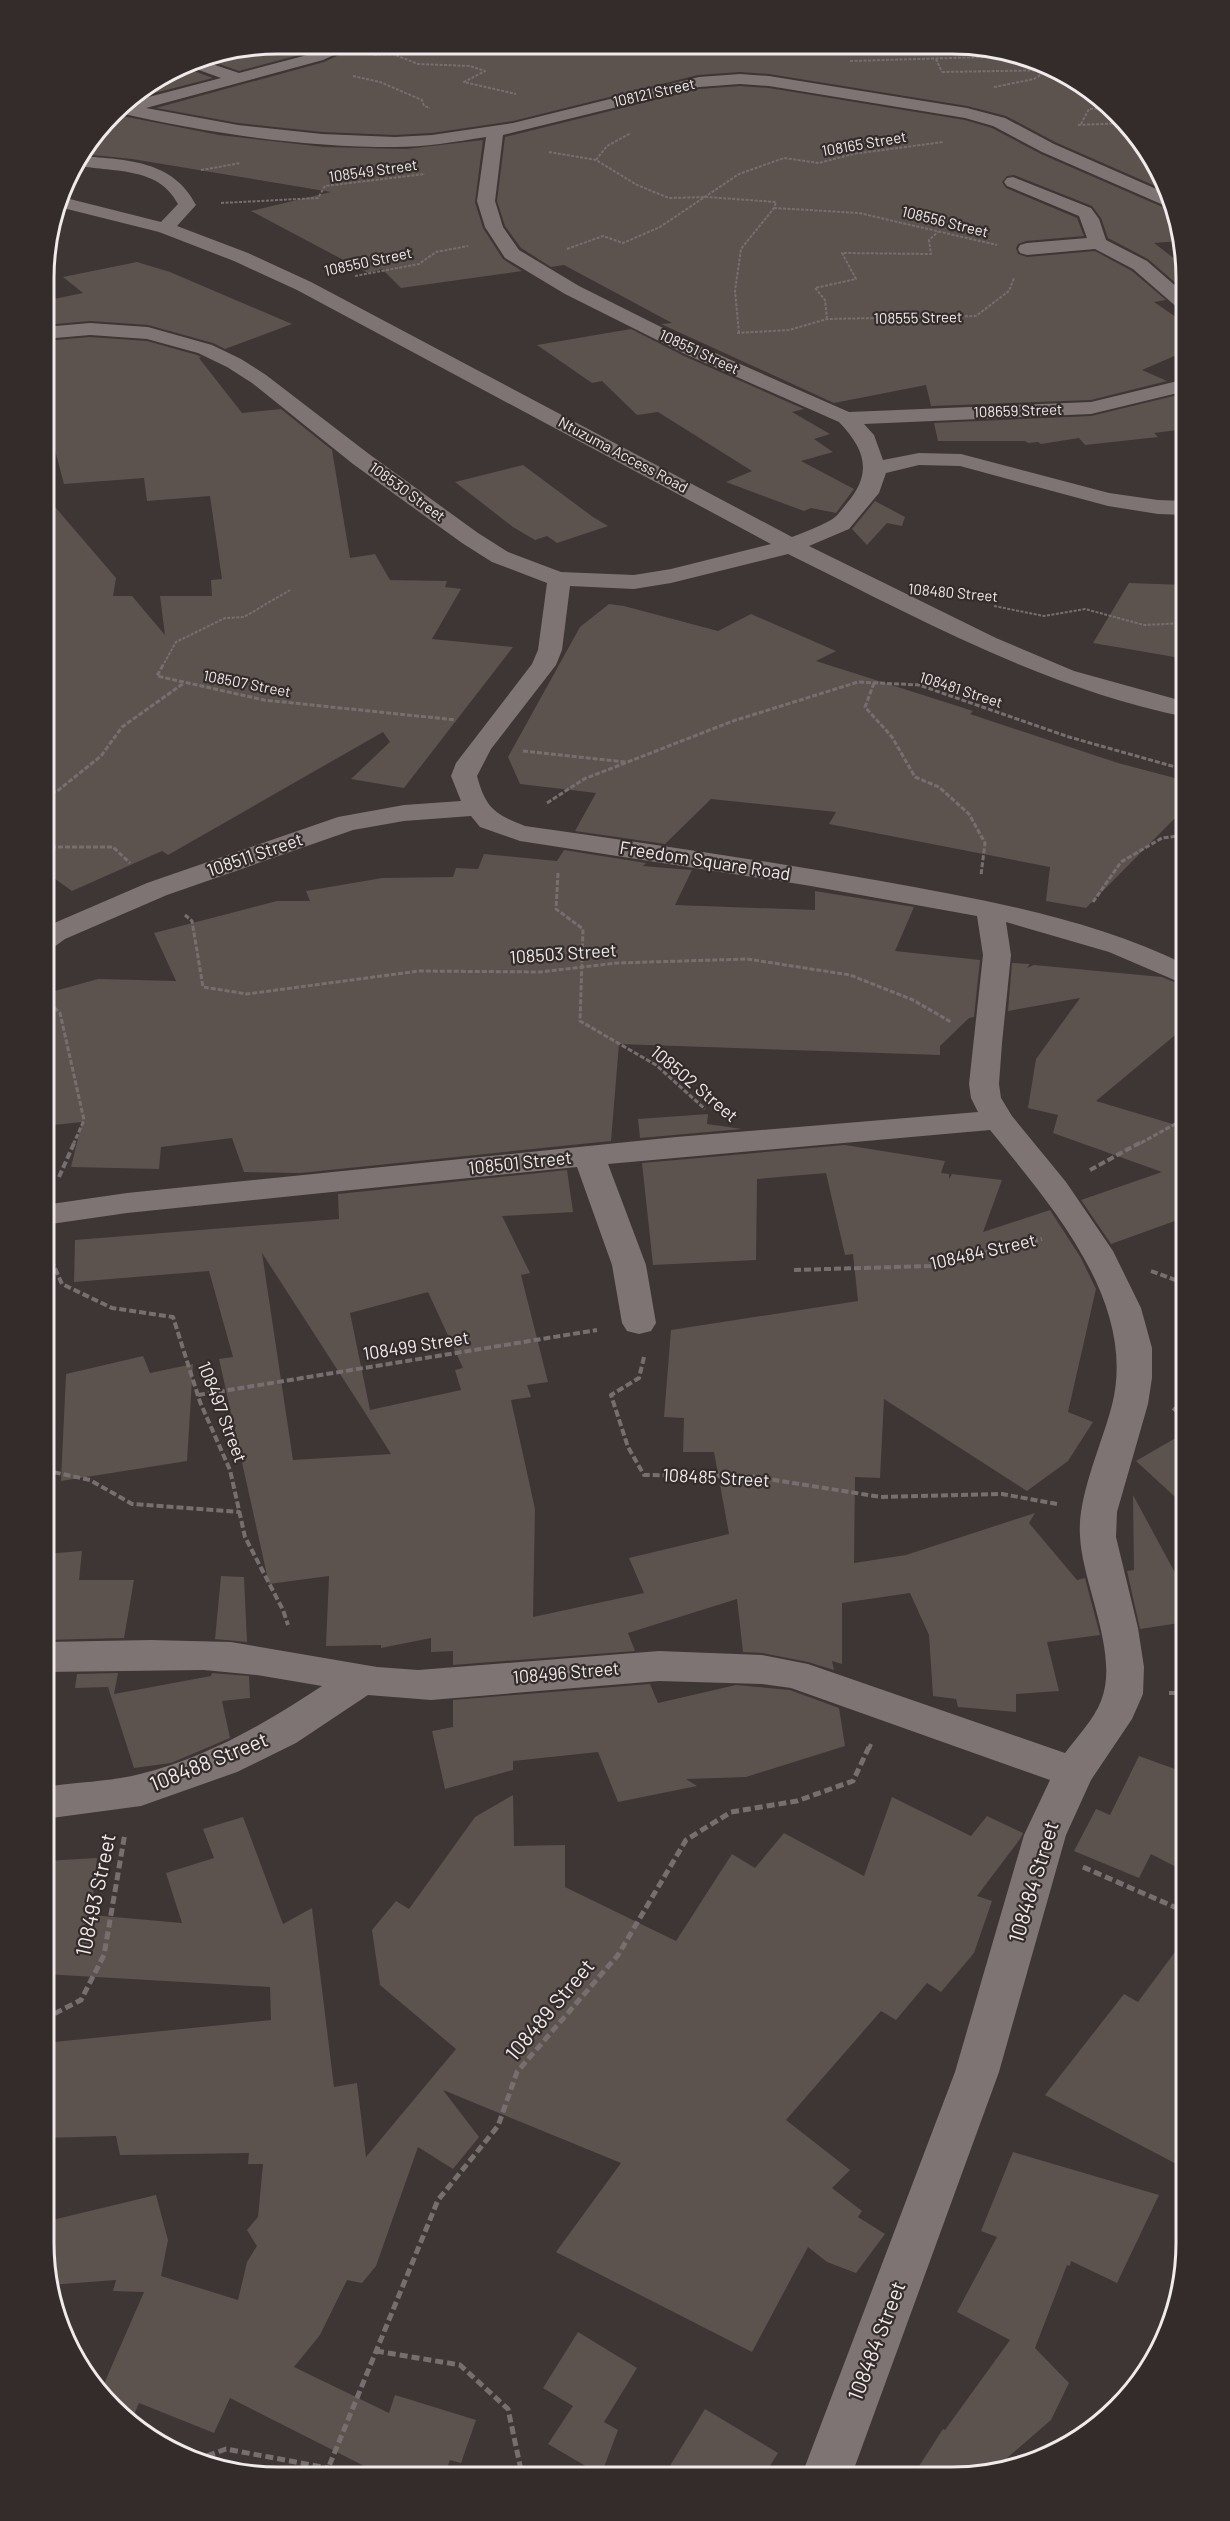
<svg xmlns="http://www.w3.org/2000/svg" width="1230" height="2521" font-family="Barlow,sans-serif">
	<style>
		.building { fill: #5c534f; fill-rule: evenodd }
		.lines { fill: none; stroke-linecap: round; stroke-linejoin: round }
		.path-far3 { stroke: #776f6f; stroke-width: 2; stroke-dasharray: 3 1.5; stroke-linecap: butt }
		.path-far2 { stroke: #776f6f; stroke-width: 3; stroke-dasharray: 5 2; stroke-linecap: butt }
		.path-far1 { stroke: #776f6f; stroke-width: 4; stroke-dasharray: 7 3; stroke-linecap: butt }
		.path { stroke: #776f6f; stroke-width: 5; stroke-dasharray: 8 4; stroke-linecap: butt }
		.minor { fill: #7f7474; fill-rule: evenodd }
		.labels { text-anchor: middle; stroke-width: 4.5; stroke-linejoin: round; paint-order: stroke }
		.far-street-label { font-size: 15px; fill: #f0eaea; stroke: #342b2b }
		.street-label { font-size: 18px; fill: #f0eaea; stroke: #342b2b }
		.near-street-label { font-size: 21px; fill: #f0eaea; stroke: #342b2b }
		.rim { fill: none; stroke: #f0eaea; stroke-width: 3 }
	</style>
	<rect width="100%" height="100%" fill="#3e3535"/>
	<g class="building">
		<polygon points="278,44 328,44 310,52 239,71 205,59"/>
		<polygon points="355,44 694,46 774,50 775,47 997,48 1055,68 1106,102 1147,148 1169,192 1055,142 1006,116 967,106 769,74 740,72 698,75 513,121 432,133 395,135 322,132 238,123 156,108 324,62 352,49"/>
		<polygon points="186,68 213,78 143,96 162,78"/>
		<polygon points="740,86 769,88 965,120 992,128 1041,154 1167,209 1175,210 1180,241 1154,243 1184,266 1186,292 1148,259 1108,238 1101,218 1092,206 1014,175 1007,176 1002,182 1006,188 1077,218 1084,236 1026,241 1018,244 1016,248 1018,254 1027,257 1095,251 1132,271 1166,300 1154,302 1186,324 1186,351 1142,370 1167,381 1091,400 931,406 926,385 834,403 661,324 672,323 564,265 551,267 521,248 505,226 497,201 505,137 699,89"/>
		<polygon points="122,116 219,135 324,147 406,149 483,140 475,202 483,228 503,259 522,271 401,288 382,269 368,273 251,211 331,192 132,159 83,154"/>
		<polygon points="137,262 170,272 292,324 225,349 213,343 148,325 90,321 44,325 44,301 83,293 63,277"/>
		<polygon points="631,329 684,356 804,409 792,412 830,434 814,439 833,452 801,461 854,489 836,513 811,508 804,511 726,482 752,471 658,412 637,415 602,381 592,383 537,345"/>
		<polygon points="90,337 147,341 197,355 201,357 199,358 242,413 281,409 332,450 350,558 375,554 390,580 447,581 445,587 461,589 432,639 513,647 404,788 351,779 390,742 383,732 168,855 162,851 72,891 44,871 44,494 116,578 113,596 132,596 165,635 160,596 212,596 211,580 222,579 210,496 147,501 144,478 64,484 51,435 44,436 44,341"/>
		<polygon points="1186,393 1186,429 1154,433 1158,437 1085,445 1079,438 1041,444 1038,442 1028,443 1025,441 938,441 934,423 1091,416"/>
		<polygon points="523,465 593,517 608,526 557,543 547,536 535,540 513,527 455,482"/>
		<polygon points="875,501 905,517 902,526 887,523 867,545 852,529"/>
		<polygon points="1129,583 1186,585 1186,659 1093,643"/>
		<polygon points="609,604 624,606 718,631 751,614 836,651 816,661 973,711 970,714 1118,763 1186,781 1186,807 1086,908 1046,901 1050,867 829,824 836,812 711,799 665,844 575,831 596,793 520,784 508,757 580,627"/>
		<polygon points="564,850 646,863 643,866 692,870 675,905 815,910 815,891 914,907 895,951 980,960 974,1017 969,1018 940,1046 940,1055 619,1044 611,1141 300,1173 244,1172 232,1138 161,1147 159,1169 71,1167 82,1122 44,1126 44,994 98,979 176,981 154,933 277,901 310,901 306,891 382,878 453,877 456,868 478,869 484,854 557,861"/>
		<polygon points="1012,963 1030,964 1027,968 1034,965 1162,977 1186,987 1186,1026 1096,1101 1186,1128 1186,1217 1111,1244 1081,1200 1162,1172 1053,1133 1058,1115 1028,1108 1036,1059 1080,998 1008,1011"/>
		<polygon points="708,1114 707,1124 742,1129 640,1138 638,1119"/>
		<path d="M845 1145 945 1161 941 1173 949 1174V1179L952 1174 1002 1180 983 1232 1050 1210 1081 1258 1096 1289 1068 1412 1093 1422 1068 1461 1027 1491 884 1399 880 1478 855 1477 854 1563 906 1555 1035 1513 1029 1523 1077 1580 1085 1578 1100 1635 1047 1642 1059 1691 1016 1694V1712L958 1707 956 1699 933 1696 929 1635 910 1593 842 1603V1664L832 1661 834 1670 808 1662 762 1653 743 1652 737 1599 628 1633 635 1651 453 1665V1651L431 1652V1638L381 1648V1645L326 1646 329 1576 269 1584 219 1359 233 1357 209 1271 74 1282 75 1240 339 1219 338 1194 567 1170 573 1212 502 1216 530 1273 521 1275 548 1382 527 1385 531 1397 511 1400 535 1509 533 1617 644 1593 629 1558 729 1534 714 1452H683L684 1418 664 1417 671 1330 858 1301 853 1254 845 1255 826 1173 757 1179 756 1260 653 1265 642 1163ZM262 1253 364 1411 391 1454 293 1460ZM428 1292 463 1368 455 1370 461 1390 370 1410 350 1313Z"/>
		<polygon points="143,1356 150,1373 193,1364 187,1461 61,1481 66,1374"/>
		<polygon points="1186,1432 1186,1507 1136,1461"/>
		<polygon points="1133,1495 1186,1593 1186,1622 1140,1629 1127,1571 1134,1570"/>
		<polygon points="82,1551 79,1580 134,1580 124,1638 44,1640 44,1554"/>
		<polygon points="221,1576 244,1577 247,1642 215,1639"/>
		<polygon points="118,1673 114,1694 211,1676 212,1673 249,1676 250,1698 222,1701 230,1738 171,1763 134,1768 108,1687 75,1688 77,1674"/>
		<polygon points="650,1684 658,1703 736,1685 790,1690 839,1708 845,1746 746,1777 686,1779 697,1786 618,1802 598,1752 513,1761 513,1770 445,1789 432,1731 453,1727 453,1700"/>
		<polygon points="1139,1756 1186,1773 1186,1872 1151,1854 1139,1878 1074,1851 1096,1809 1110,1815"/>
		<polygon points="513,1795 514,1846 565,1845 565,1887 676,1941 732,1854 755,1868 784,1833 864,1876 892,1797 971,1836 987,1816 1023,1833 1020,1839 977,1896 992,1901 974,1953 941,1992 927,1983 896,2020 881,2011 786,2120 850,2170 832,2188 862,2211 858,2217 885,2234 856,2273 827,2262 808,2247 752,2352 556,2252 621,2163 443,2090 479,2137 453,2169 418,2147 376,2266 362,2283 347,2280 320,2335 294,2367 389,2413 395,2395 476,2420 461,2463 450,2460 444,2476 384,2476 230,2398 214,2433 139,2403 130,2424 100,2393 144,2292 113,2291 116,2280 50,2285 44,2243 44,2222 156,2195 168,2240 161,2276 238,2300 247,2262 257,2246 247,2230 258,2217 263,2164 248,2164 249,2153 120,2155 116,2136 44,2138 44,2043 271,2020 270,1987 44,1974 44,1861 97,1858 91,1915 182,1923 166,1873 214,1858 203,1829 243,1817 283,1924 312,1908 334,2087 357,2083 366,2157 456,2049 380,1985 372,1930 396,1901 409,1909 475,1817"/>
		<polygon points="1186,1937 1186,2169 1045,2095 1124,1994 1138,2002"/>
		<polygon points="1013,2152 1159,2195 1117,2283 1071,2261 1070,2266 1067,2265 1035,2348 1069,2383 1051,2420 992,2471 952,2478 912,2477 943,2429 945,2430 1010,2340 957,2312 997,2237 981,2231"/>
		<polygon points="578,2332 637,2368 604,2422 618,2430 601,2475 548,2444 573,2406 543,2388"/>
		<polygon points="705,2409 778,2453 763,2477 663,2477"/>
	</g>
	<g class="lines">
		<g class="path-far3">
			<polyline points="990,48 999,57"/>
			<polyline points="374,55 393,54 418,64 470,66 485,71 464,82 516,94"/>
			<polyline points="936,59 942,72"/>
			<polyline points="850,61 1020,56"/>
			<polyline points="942,72 1058,70"/>
			<polyline points="353,76 380,82 422,100 424,106 430,108"/>
			<polyline points="994,87 1034,79 1050,69"/>
			<polyline points="1081,124 1089,109 1106,108 1108,104"/>
			<polyline points="1078,125 1125,123"/>
			<polyline points="549,152 596,160 637,185 669,198 706,197 776,202 774,208"/>
			<polyline points="596,160 607,146 631,133"/>
			<polyline points="201,170 241,163"/>
			<polyline points="221,203 318,198 325,186 425,174"/>
			<polyline points="774,208 859,213 997,245"/>
			<polyline points="567,249 603,236 623,243 660,227 739,174 784,158 819,163 853,154 943,142"/>
			<polyline points="355,276 419,264 436,252 468,246"/>
			<polyline points="827,319 825,300 815,288 856,279 842,253 931,254 929,240 938,232"/>
			<polyline points="737,333 789,330 827,319 976,316 1009,291 1014,278"/>
			<polyline points="739,333 735,291 741,249 774,208"/>
			<polyline points="994,606 1044,616 1085,609 1144,625 1186,623"/>
			<polyline points="162,667 176,642 225,618 244,617 290,590"/>
		</g>
		<g class="path-far2">
			<polyline points="163,665 157,676 264,700 456,720"/>
			<polyline points="874,683 865,707 892,737 915,777 939,787 969,814 985,843 981,875"/>
			<polyline points="523,751 626,762"/>
			<polyline points="44,794 56,792 101,756 122,727 184,683"/>
			<polyline points="547,803 584,779 733,721 858,682 919,685 1069,737 1186,770"/>
			<polyline points="44,847 113,847 130,863"/>
			<polyline points="558,873 556,909 583,929 580,1021 656,1065 705,1109"/>
			<polyline points="1093,902 1121,862 1162,838 1186,835"/>
			<polyline points="185,915 192,921 203,987 247,994 419,971 540,972 617,963 747,959 850,975 913,1000 951,1022"/>
			<polyline points="44,998 60,1013 84,1120 74,1143"/>
			<polyline points="1141,1143 1184,1119"/>
		</g>
		<g class="path-far1">
			<polyline points="1090,1170 1143,1141"/>
			<polyline points="59,1177 75,1141"/>
			<polyline points="47,1250 62,1284 112,1308 173,1317 200,1402 230,1470 245,1537 283,1610 288,1625"/>
			<polyline points="794,1270 930,1266 1042,1239"/>
			<polyline points="1151,1271 1186,1284"/>
			<polyline points="644,1357 639,1378 611,1395 628,1447 644,1475 749,1476 881,1497 1002,1494 1057,1504"/>
			<polyline points="198,1395 597,1330"/>
			<polyline points="1173,1408 1186,1419"/>
			<polyline points="44,1470 90,1480 132,1504 240,1512"/>
			<polyline points="1169,1693 1186,1693"/>
			<polyline points="869,1749 871,1744"/>
		</g>
		<g class="path">
			<polyline points="1083,1867 1186,1912"/>
			<polyline points="44,2019 81,2000 104,1955 125,1833"/>
			<polyline points="376,2351 460,2365 508,2409 521,2470 531,2476"/>
			<polyline points="196,2460 226,2449 328,2468"/>
			<polyline points="325,2476 438,2200 498,2126 517,2072 618,1955 686,1840 731,1812 797,1801 853,1781 869,1747"/>
		</g>
		<g class="minor">
			<path d="M333 44H353L351 47 323 60 146 108 238 125 322 134 395 137 432 135 513 123 699 77 740 74 769 76 967 108 1005 118 1054 144 1170 195 1175 208 1168 207 1042 152 993 126 965 118 769 86 740 84 699 87 503 135 495 201 503 227 519 250 579 286 699 346 849 412 1091 402 1186 379V391L1091 414 864 424 874 435 883 460 919 453 961 454 1109 493 1158 500 1186 501V515L1158 514 1108 506 960 466 919 465 886 473 879 493 849 529 809 546 996 638 1074 671 1186 702V717C1043 688 918 618 788 554L671 583 634 589 570 586 562 650 556 665 491 749 477 776C486 809 495 814 525 826 644 843 763 860 881 881 985 900 1090 918 1186 965V985L1109 952 1006 922 1011 955 1002 1043 999 1084 1001 1098 1012 1116 1066 1182 1113 1251 1141 1308 1152 1348V1378L1148 1404 1117 1512 1116 1537 1138 1628 1144 1667 1143 1694 1132 1719 1091 1780 1066 1835 999 2072 851 2477H801L955 2072 1024 1835 1050 1780 791 1688 762 1684 659 1681 431 1700 368 1695 296 1743 237 1772 141 1806 44 1819V1787C75 1782 109 1782 140 1774 206 1758 266 1723 322 1686L257 1675 204 1670 44 1672V1642L151 1640 231 1642 377 1667 418 1670 659 1651 762 1655 808 1664 1065 1753C1077 1737 1094 1719 1101 1701 1120 1654 1082 1584 1080 1536 1077 1497 1102 1444 1112 1405 1138 1302 1050 1204 990 1130L608 1164 646 1265 656 1323 651 1331 639 1334 627 1331 622 1323 612 1265 577 1167 127 1213 44 1225V1205L127 1193 676 1137 978 1112 971 1098 969 1084 983 955 977 916 805 885 520 841 480 827 471 816 404 821 353 830 167 895 65 939 54 947 44 950 45 927 147 883 338 817 404 805 461 801 451 776 456 763 532 664 538 650 547 583 492 562 462 543 353 464 252 383 227 367 198 353 147 339 90 335 44 339V327L90 323 148 327 212 345 241 359 266 375 369 454 478 533 508 552 561 572 634 575 671 569 771 544 297 290 234 261 159 232 59 207 62 197 161 222 178 204C158 165 111 173 75 165L82 156C127 160 173 160 196 205L177 226 248 253 311 282 792 537C805 532 818 527 831 520 837 517 842 509 847 503 873 473 865 449 839 422L685 354 565 294 505 258 485 227 477 201 486 137C455 142 425 147 394 147 301 147 206 133 116 112L122 104 221 78 185 65 189 61 203 58V61L239 73 311 54Z"/>
			<polygon points="1013,177 1091,208 1099,219 1106,240 1147,261 1186,295 1186,311 1179,309 1133,269 1095,249 1027,255 1020,253 1018,249 1020,245 1027,243 1087,238 1079,216 1007,186 1004,182 1007,178"/>
		</g>
	</g>
	<g class="labels">
		<g class="far-street-label">
			<text transform="translate(654 93) rotate(-13)" y="5">108121 Street</text>
			<text transform="translate(864 144) rotate(-10)" y="5">108165 Street</text>
			<text transform="translate(373 171) rotate(-8)" y="5">108549 Street</text>
			<text transform="translate(945 222) rotate(14)" y="5">108556 Street</text>
			<text transform="translate(368 262) rotate(-12)" y="5">108550 Street</text>
			<text transform="translate(918 318) rotate(-1)" y="5">108555 Street</text>
			<text transform="translate(699 352) rotate(25)" y="5">108551 Street</text>
			<text transform="translate(1018 411) rotate(-2)" y="5">108659 Street</text>
			<text transform="translate(623 455) rotate(28)" y="5">Ntuzuma Access Road</text>
			<text transform="translate(407 492) rotate(36)" y="5">108530 Street</text>
			<text transform="translate(953 593) rotate(5)" y="5">108480 Street</text>
			<text transform="translate(247 684) rotate(11)" y="5">108507 Street</text>
			<text transform="translate(961 690) rotate(18)" y="5">108481 Street</text>
		</g>
		<g class="street-label">
			<text transform="translate(255 855) rotate(-19)" y="6">108511 Street</text>
			<text transform="translate(705 861) rotate(9)" y="6">Freedom Square Road</text>
			<text transform="translate(563 954) rotate(-4)" y="6">108503 Street</text>
			<text transform="translate(694 1084) rotate(40)" y="6">108502 Street</text>
			<text transform="translate(520 1163) rotate(-6)" y="6">108501 Street</text>
			<text transform="translate(983 1252) rotate(-13)" y="6">108484 Street</text>
			<text transform="translate(416 1346) rotate(-9)" y="6">108499 Street</text>
			<text transform="translate(222 1412) rotate(69)" y="6">108497 Street</text>
			<text transform="translate(716 1478) rotate(3)" y="6">108485 Street</text>
			<text transform="translate(566 1673) rotate(-5)" y="6">108496 Street</text>
		</g>
		<g class="near-street-label">
			<text transform="translate(209 1762) rotate(-22)" y="7">108488 Street</text>
			<text transform="translate(1034 1882) rotate(-73)" y="7">108484 Street</text>
			<text transform="translate(96 1895) rotate(-78)" y="7">108493 Street</text>
			<text transform="translate(550 2010) rotate(-50)" y="7">108489 Street</text>
			<text transform="translate(877 2341) rotate(-69)" y="7">108484 Street</text>
		</g>
	</g>
	<path d="M0 0H1230V2521H0ZM278 54H952A224 224 0 0 1 1176 278V2243A224 224 0 0 1 952 2467H278A224 224 0 0 1 54 2243V278A224 224 0 0 1 278 54Z" fill="#342b2b" fill-rule="evenodd"/>
	<path class="rim" d="M278 54H952A224 224 0 0 1 1176 278V2243A224 224 0 0 1 952 2467H278A224 224 0 0 1 54 2243V278A224 224 0 0 1 278 54Z"/>
</svg>
